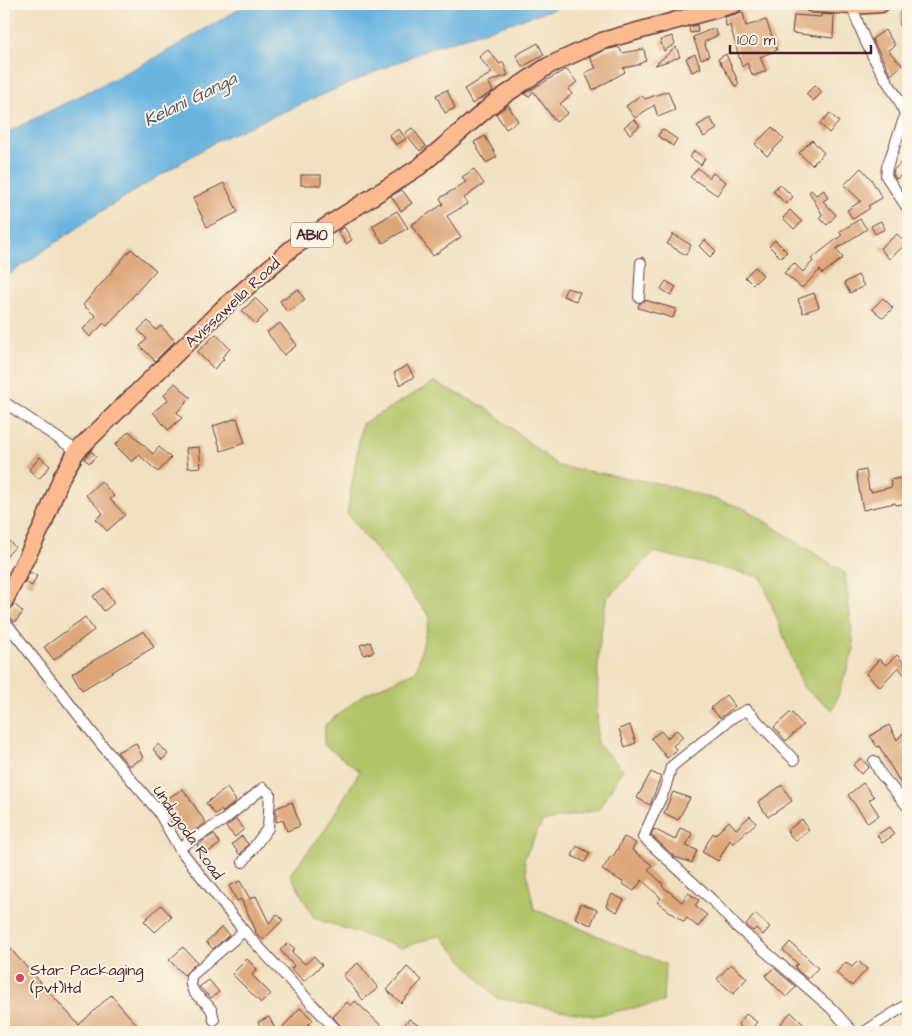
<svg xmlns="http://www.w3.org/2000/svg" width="912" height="1036" font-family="'Architects Daughter',sans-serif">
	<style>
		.green { fill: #b1c468; stroke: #7e724a }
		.water { fill: #68b3e0; stroke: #596986 }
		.building { fill: #dca679 }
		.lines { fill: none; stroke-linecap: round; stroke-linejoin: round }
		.street-casing { stroke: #633c41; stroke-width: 12 }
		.primary-casing { stroke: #633c41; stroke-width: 19 }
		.street { stroke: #fff; stroke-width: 10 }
		.primary { stroke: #fcba8e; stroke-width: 16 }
		.poi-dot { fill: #d1495b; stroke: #fcf5e5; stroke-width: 2 }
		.labels { text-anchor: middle; stroke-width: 4; stroke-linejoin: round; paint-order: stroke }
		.shield { fill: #fcf5e5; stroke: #7f5f63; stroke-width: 1 }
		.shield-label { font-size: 15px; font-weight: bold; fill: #4a1f2b }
		.street-label { font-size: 16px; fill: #4a1f2b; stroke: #fcf5e5 }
		.poi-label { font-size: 16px; fill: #4a1f2b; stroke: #fcf5e5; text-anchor: start }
		.water-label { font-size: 18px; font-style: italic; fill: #54536a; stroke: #fcf5e5 }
	</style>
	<rect width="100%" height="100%" fill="#fcf5e5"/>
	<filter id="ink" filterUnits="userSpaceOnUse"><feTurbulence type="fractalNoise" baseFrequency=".02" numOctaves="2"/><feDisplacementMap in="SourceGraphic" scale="10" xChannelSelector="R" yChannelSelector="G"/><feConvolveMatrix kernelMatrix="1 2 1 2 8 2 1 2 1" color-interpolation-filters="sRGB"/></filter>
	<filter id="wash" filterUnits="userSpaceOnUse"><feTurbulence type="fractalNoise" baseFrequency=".0096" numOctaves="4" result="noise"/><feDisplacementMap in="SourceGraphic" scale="20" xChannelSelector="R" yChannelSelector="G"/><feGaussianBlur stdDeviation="1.12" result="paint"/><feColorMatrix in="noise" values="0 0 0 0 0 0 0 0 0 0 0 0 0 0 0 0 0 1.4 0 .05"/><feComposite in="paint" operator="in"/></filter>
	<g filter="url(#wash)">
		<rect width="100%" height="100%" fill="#f0e0c0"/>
		<polygon class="green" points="434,382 487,408 558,466 662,484 744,508 845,573 854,649 833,710 803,687 761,577 654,552 606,599 598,656 597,743 623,769 598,810 542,822 524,859 534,909 665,964 663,1002 593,1016 496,998 440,935 402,948 314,918 290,874 324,831 360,771 324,745 325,725 363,695 416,671 430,617 347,514 362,424"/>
		<polygon class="water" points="248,4 570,4 431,48 218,140 97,214 4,278 4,134 157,57"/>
		<g id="blocks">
			<g class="building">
				<polygon points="901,11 908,11 908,26 900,26"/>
				<polygon points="743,12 746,26 766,20 777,50 760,57 766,71 753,76 747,63 742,67 730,25 726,26 725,17"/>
				<polygon points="821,14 834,15 833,38 792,33 794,15 821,17"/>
				<polygon points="697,25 698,32 690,33 689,27"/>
				<polygon points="714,28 718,35 704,42 709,56 701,59 693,37"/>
				<polygon points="885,30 895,45 888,50 902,65 891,75 872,39"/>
				<polygon points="672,36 675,44 664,51 660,40"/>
				<polygon points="538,43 544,55 522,67 516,55"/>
				<polygon points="619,47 622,53 644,49 646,60 638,65 623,68 625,72 593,90 585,73 596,68 590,58 605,50"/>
				<polygon points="676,47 680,57 656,65 655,65"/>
				<polygon points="488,50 500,64 503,62 508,75 488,82 493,91 472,104 464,89 492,73 479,57"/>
				<polygon points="695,54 701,68 692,72 686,58"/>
				<polygon points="726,54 739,84 735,86 718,59"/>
				<polygon points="566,69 577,82 568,89 572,94 560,104 568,113 556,122 533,91 529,97 524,94"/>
				<polygon points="815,85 822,92 813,101 806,94"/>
				<polygon points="447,90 455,108 445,113 436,95"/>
				<polygon points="668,91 675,110 658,117 654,105 635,118 626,106 641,95 645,99"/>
				<polygon points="508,105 518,121 506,129 496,114"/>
				<polygon points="830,113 839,122 829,133 820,124"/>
				<polygon points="710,118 717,129 704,137 697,126"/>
				<polygon points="634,119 640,126 630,134 624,127"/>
				<polygon points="772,127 784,139 767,156 755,144"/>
				<polygon points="412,128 426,146 420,151 405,133"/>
				<polygon points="399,129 406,139 396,145 389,135"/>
				<polygon points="662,129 677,139 673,146 658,136"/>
				<polygon points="485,136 497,157 486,163 474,142"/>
				<polygon points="812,140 824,153 812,165 799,153"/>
				<polygon points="694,151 705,158 701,165 690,157"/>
				<polygon points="901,163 906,172 896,179 893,174 894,169"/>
				<polygon points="698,168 709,178 713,173 726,182 717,195 690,177"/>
				<polygon points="861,168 871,179 882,198 868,206 870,208 853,219 847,210 861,201 844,185"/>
				<polygon points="474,169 484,184 464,198 467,204 447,216 461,237 433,256 411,225 443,204 440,198 466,182 462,177"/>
				<rect x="301" y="175" width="20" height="10"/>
				<polygon points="224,183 238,212 207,227 193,198"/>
				<polygon points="780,184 793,197 786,204 773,191"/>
				<polygon points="402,190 412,203 401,211 391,196"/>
				<polygon points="811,190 816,195 824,190 828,198 823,201 836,215 827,225 819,218 822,214 809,192"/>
				<polygon points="790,210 802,222 794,229 783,218"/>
				<polygon points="397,211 408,228 383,243 372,226"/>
				<polygon points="860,219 867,229 836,249 843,258 822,274 820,270 802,288 784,273 794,263 803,272 813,261 811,259 842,235 839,232"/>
				<polygon points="881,221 885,229 875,234 871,226"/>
				<polygon points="344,227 352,240 346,244 338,231"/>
				<polygon points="673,234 691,245 686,255 667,244"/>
				<polygon points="897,234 906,244 889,259 880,248"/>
				<polygon points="705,240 716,251 710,257 699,246"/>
				<polygon points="775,240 787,252 781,258 769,246"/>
				<polygon points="131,249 156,270 107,326 104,323 90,337 83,329 96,316 83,305"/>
				<polygon points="755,267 763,275 753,285 745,277"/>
				<polygon points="858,275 864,286 850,293 844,283"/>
				<polygon points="666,281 676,287 671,295 661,289"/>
				<polygon points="567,288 580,292 576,301 563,296"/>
				<polygon points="298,289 305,300 287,312 280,301"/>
				<polygon points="814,293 819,307 803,313 798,299"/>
				<polygon points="255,298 268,311 256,324 242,311"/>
				<polygon points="883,298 893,308 883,318 872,309"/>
				<polygon points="645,300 676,309 673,318 638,308 639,304"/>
				<polygon points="148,321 156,330 161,326 175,341 155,361 140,346 147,339 138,330"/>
				<polygon points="280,323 297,345 284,355 267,332"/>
				<polygon points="216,334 230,349 222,357 224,359 214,369 197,352"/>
				<polygon points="407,365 414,377 400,385 394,373"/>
				<polygon points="175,383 191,398 177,412 182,418 168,430 153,412 168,400 164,395"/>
				<polygon points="237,418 245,443 221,451 213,426"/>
				<polygon points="129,431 153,454 159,447 171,458 158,472 139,455 132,462 115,445"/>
				<polygon points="199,447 201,467 188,468 186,448"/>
				<polygon points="91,451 96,456 90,463 84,459"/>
				<polygon points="40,457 50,466 39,479 29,470"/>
				<polygon points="866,470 869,490 871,490 871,492 892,487 890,480 906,477 908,488 908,503 896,505 895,503 863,510 856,472"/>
				<polygon points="101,481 114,496 110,499 125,515 107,531 96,519 103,513 86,495"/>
				<polygon points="7,539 15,547 4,559 4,543"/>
				<polygon points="30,572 37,576 32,586 25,582"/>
				<polygon points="104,588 114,603 104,611 93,596"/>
				<polygon points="14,604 23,612 15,622 4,612 10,610"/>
				<polygon points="85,617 94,630 54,660 44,647"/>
				<polygon points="144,631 154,647 82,690 72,673"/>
				<polygon points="370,642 374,652 364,655 360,645"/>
				<polygon points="897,655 908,668 908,679 898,667 880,687 866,674 879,659 886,665"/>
				<polygon points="726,695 735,706 720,718 711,708"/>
				<polygon points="791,712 803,725 786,741 774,727"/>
				<polygon points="630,725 636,743 625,747 619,729"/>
				<polygon points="889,725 897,740 908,728 908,742 902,748 908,759 908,796 879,746 877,747 870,736"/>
				<polygon points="677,730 683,737 673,746 677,750 667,758 651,738 661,731 667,738"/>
				<polygon points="136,743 143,758 129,766 117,752"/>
				<polygon points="159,744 168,754 162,760 153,749"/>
				<polygon points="861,758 869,767 861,774 853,765"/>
				<polygon points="651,772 661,777 650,805 637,798"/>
				<polygon points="863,783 874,797 869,800 879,815 868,823 848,795"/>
				<polygon points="782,785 792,801 768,817 758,802"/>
				<polygon points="227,788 236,801 223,812 221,810 215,814 206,803"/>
				<polygon points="183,789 206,823 187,835 173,811 171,813 163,801"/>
				<polygon points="673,792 690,798 678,820 664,813"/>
				<polygon points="292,802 300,826 287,831 283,820 276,822 276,808"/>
				<polygon points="750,816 756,823 733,844 730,840 718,861 702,852 713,833 715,835 729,821 736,829"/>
				<polygon points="236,819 244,829 235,837 226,827"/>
				<polygon points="802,819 809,830 795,841 787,831"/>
				<polygon points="889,827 894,835 882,843 877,835"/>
				<polygon points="680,828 692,833 686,846 697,850 692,863 675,857 651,835 654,829 675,840"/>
				<polygon points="214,834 220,844 204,855 197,845"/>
				<polygon points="242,836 248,844 240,855 232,844"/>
				<polygon points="624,837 636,843 632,850 652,865 648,870 663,884 662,886 682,902 688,893 699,900 695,906 707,915 698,927 687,918 684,922 657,902 661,898 642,880 634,891 623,884 623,882 602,870 611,856 613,857"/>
				<polygon points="577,846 590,853 585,862 572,856"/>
				<polygon points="240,881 250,899 256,896 269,923 277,914 283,920 263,940 255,932 256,931 241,899 237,901 229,886"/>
				<polygon points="612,894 624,900 617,912 606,906"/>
				<polygon points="581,903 597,910 591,925 575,918"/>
				<polygon points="161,905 172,917 155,932 144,921"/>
				<polygon points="755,914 770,927 763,935 756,928 753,931 746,925"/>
				<polygon points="222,927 229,935 213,949 206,942"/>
				<polygon points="4,942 79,1025 111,995 143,1032 4,1032"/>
				<polygon points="790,942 818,968 808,979 797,970 795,966 798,964 783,950"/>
				<polygon points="288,943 295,949 292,952 305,964 314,956 322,965 304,981 291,969 294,966 280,950"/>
				<polygon points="183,947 197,962 184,975 169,960"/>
				<polygon points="247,959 257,969 252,975 271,994 261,1003 232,974"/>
				<polygon points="858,961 867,969 852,986 836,973 846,962 852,967"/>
				<polygon points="358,963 378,988 363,1000 343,975"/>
				<polygon points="731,964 747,978 733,994 717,979"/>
				<polygon points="407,967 422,980 401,1003 387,990"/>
				<polygon points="774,968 796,987 786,997 765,976"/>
				<polygon points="209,980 219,992 211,998 199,987"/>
				<polygon points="355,1001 370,1015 388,1032 348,1032 344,1029 333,1017 347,1002 351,1006"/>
				<polygon points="300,1008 313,1020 308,1025 316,1032 284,1032 281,1029"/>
				<polygon points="791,1012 805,1026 799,1032 791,1032 781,1023"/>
				<polygon points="746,1014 757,1022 749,1032 738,1025"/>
				<polygon points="269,1017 277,1032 263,1032 258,1022"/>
				<polygon points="409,1019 418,1025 412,1032 399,1032"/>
			</g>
		</g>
	</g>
	<g filter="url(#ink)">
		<use href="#blocks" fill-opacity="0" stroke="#633c41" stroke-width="1"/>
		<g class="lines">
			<defs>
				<g id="street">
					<path d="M852 6C860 31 871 55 885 78 892 90 902 101 905 116L887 167 886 176 908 209"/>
					<polyline points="639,297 641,263"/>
					<polyline points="4,402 77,451"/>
					<polyline points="4,620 101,744 158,811 179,848 244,931 338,1032"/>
					<polyline points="794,760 747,710 733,717 671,767 665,789 643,837 711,899 737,927 831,1008 853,1032"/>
					<polyline points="874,761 880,773 908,807"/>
					<polyline points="179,848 224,820 263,788 270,794 268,828 243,862"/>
					<path d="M214 1020C213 1017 213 1014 212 1011 205 997 188 997 191 976L244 931"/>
					<polyline points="864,1032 908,1004"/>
				</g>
				<g id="primary">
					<polyline points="812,4 852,6 881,4"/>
					<polyline points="4,602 43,525 62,476 77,451 222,309 292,248 419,167 496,101 548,66 602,41 735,4"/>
				</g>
			</defs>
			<use href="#street" class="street-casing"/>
			<use href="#primary" class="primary-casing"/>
			<use href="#street" class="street"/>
			<use href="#primary" class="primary"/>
		</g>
	</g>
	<circle class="poi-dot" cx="20" cy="978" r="5"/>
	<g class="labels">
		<rect class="shield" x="291" y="222.5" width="42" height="25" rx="4"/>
		<g class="shield-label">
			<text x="312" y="240">AB10</text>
		</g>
		<g class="street-label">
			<text transform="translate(232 302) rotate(-43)" y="6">Avissawella Road</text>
			<text transform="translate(189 832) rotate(55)" y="6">Undugoda Road</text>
		</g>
		<g class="poi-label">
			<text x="30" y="975">Star Packaging<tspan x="30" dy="18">(pvt)ltd</tspan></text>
		</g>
		<g class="water-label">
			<text transform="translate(190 99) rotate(-26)" y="6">Kelani Ganga</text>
		</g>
	</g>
	<rect width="912" height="1036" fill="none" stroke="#fcf5e5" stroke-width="20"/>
	<path d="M730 45v8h141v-8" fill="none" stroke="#4a1f2b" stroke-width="2.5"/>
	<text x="737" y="45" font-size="15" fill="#4a1f2b" stroke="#fcf5e5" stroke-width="4" paint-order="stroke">100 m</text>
</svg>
